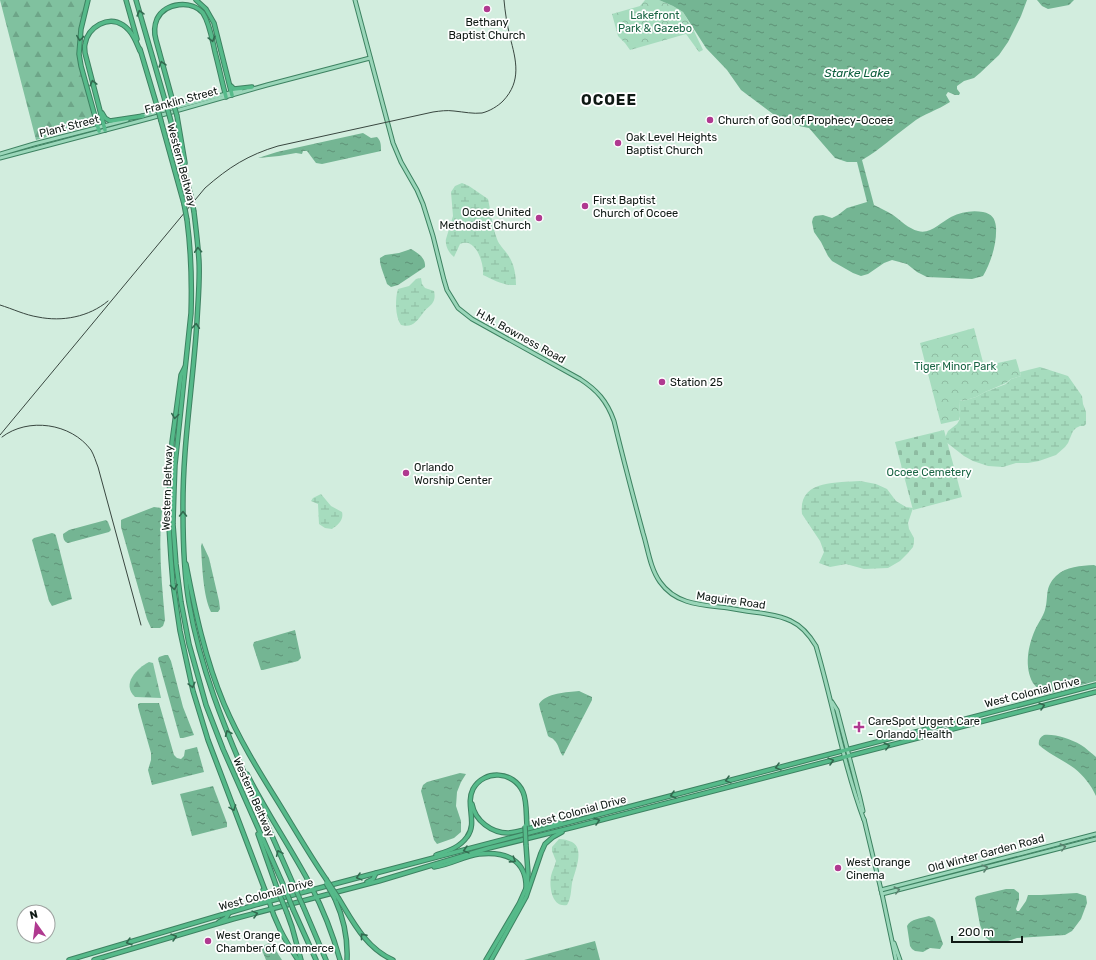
<svg xmlns="http://www.w3.org/2000/svg" width="1096" height="960" font-family="Rubik,sans-serif">
	<style>
		.forest { fill: url(#forest-firs) }
		.wetland { fill: url(#wetland-marsh) }
		.cemetery { fill: url(#cemetery-stones) }
		.park { fill: url(#park-crowns) }
		.water { fill: url(#water-ripples) }
		.lines { fill: none; stroke-linecap: round; stroke-linejoin: round }
		.major-casing { stroke: #3d8261; stroke-width: 5 }
		.highway-casing { stroke: #3d8261; stroke-width: 5.5 }
		.major { stroke: #9ad6b9; stroke-width: 3 }
		.highway { stroke: #56ba8a; stroke-width: 3.5 }
		.rail { stroke: #394740; stroke-width: 1 }
		.highway-bridge-casing { stroke: #3d8261; stroke-width: 5.5; stroke-linecap: butt }
		.highway-bridge { stroke: #56ba8a; stroke-width: 3.5 }
		.oneway { stroke: #326a4f }
		.oneway2 { stroke: #5b816f }
		.poi-dot { fill: #b03990; stroke: #fff; stroke-width: 1.5 }
		.labels { text-anchor: middle; stroke-width: 3.5; stroke-linejoin: round; paint-order: stroke }
		.park-label { font-size: 11px; fill: #1a6645; stroke: #fff }
		.poi-label { font-size: 11px; fill: #0f1914; stroke: #fff; text-anchor: start }
		.street-label { font-size: 11px; fill: #0f1914; stroke: #fff }
		.water-label { font-size: 12px; font-style: italic; fill: #0d5e3d; stroke: #fff }
		.district-label { font-size: 15px; font-weight: bold; letter-spacing: 1px; fill: #0f1914; stroke: #fff }
	</style>
	<defs>
		<pattern id="forest-firs" width="22" height="20" patternUnits="userSpaceOnUse"><rect width="22" height="20" fill="#80c19f"/><path d="M5 1l3.5 6h-7zM16 11l3.5 6h-7z" fill="#6da588"/></pattern>
		<pattern id="wetland-marsh" width="20" height="14" patternUnits="userSpaceOnUse"><rect width="20" height="14" fill="#a6dcbe"/><path d="M1 5h8M5 5V1M11 12h8M15 12V8" fill="none" stroke="#8ebca2"/></pattern>
		<pattern id="cemetery-stones" width="16" height="16" patternUnits="userSpaceOnUse"><rect width="16" height="16" fill="#a6dcbe"/><path d="M2 7V4a2 2 0 0 1 4 0v3zM10 15v-3a2 2 0 0 1 4 0v3z" fill="#8ebca2"/></pattern>
		<pattern id="park-crowns" width="20" height="18" patternUnits="userSpaceOnUse"><rect width="20" height="18" fill="#a6dcbe"/><path d="M2 6a3 3 0 1 1 6 0M12 15a3 3 0 1 1 6 0" fill="none" stroke="#8ebca2"/></pattern>
		<pattern id="water-ripples" width="26" height="14" patternUnits="userSpaceOnUse"><rect width="26" height="14" fill="#74b593"/><path d="M2 4q2-2 4 0t4 0M15 11q2-2 4 0t4 0" fill="none" stroke="#5e9277"/></pattern>
	</defs>
	<rect width="100%" height="100%" fill="#d2edde"/>
	<g class="forest">
		<polygon points="0,0 88,0 79,40 81,66 96,124 36,140"/>
		<path d="M149 662 153 663 161 698 135 697C121 684 137 668 149 662Z"/>
	</g>
	<g class="wetland">
		<path d="M462 183 469 186 488 199C491 212 492 226 497 239 499 245 504 249 508 255 514 263 516 275 516 285 504 286 494 280 483 275 484 266 479 248 470 244 467 242 463 243 460 244L454 257C449 253 445 246 446 239L453 216 451 192 455 186Z"/>
		<path d="M421 278 422 284 425 288 434 291C437 304 429 305 423 313 417 321 413 328 401 325 395 317 395 298 398 289L409 286 416 279Z"/>
		<polygon points="1040,367 1068,376 1082,396 1083,404 1086,412 1086,424 1084,426 1080,426 1076,428 1073,431 1068,443 1065,447 1056,455 1039,461 1028,463 1016,463 1003,467 988,466 973,461 964,456 946,442 945,438 948,431 957,424 960,419 959,401 966,400 976,397 985,392 1006,384 1011,379 1021,376 1020,372"/>
		<path d="M860 481 876 484 887 489 896 501 906 507 913 508 908 523 909 529 914 538V542L913 547 908 553 900 561 888 568 864 569 846 564 830 567 819 563 824 552 820 541 802 514C798 479 837 483 860 481Z"/>
		<path d="M321 494 331 506 342 512C344 520 338 525 332 529L325 528 319 524 318 504 311 501 313 498Z"/>
		<path d="M559 839C564 839 567 840 572 842 585 849 575 871 572 883 571 890 571 899 567 905 552 908 549 887 551 876 552 871 555 866 556 861L552 851V847Z"/>
	</g>
	<polygon class="cemetery" points="944,430 962,497 913,510 895,442"/>
	<g class="park">
		<polygon points="645,0 659,0 673,6 683,12 693,29 703,50 699,52 686,34 630,50 625,43 618,36 612,14 640,6"/>
		<polygon points="974,328 984,366 1016,359 1021,376 1011,379 1006,383 985,392 976,397 966,400 959,401 960,416 959,420 941,424 920,343"/>
	</g>
	<g class="water">
		<path d="M659 0H1027L1021 16 1008 42 999 55 980 73 974 78 964 81 957 86V89L960 93 959 95H955L948 92 946 95 950 102C938 110 923 114 912 123 895 135 880 150 862 160L874 205C880 208 887 211 893 215 900 220 909 229 918 231 930 235 941 222 951 217 961 212 972 210 983 212 992 214 995 218 996 227 997 244 991 262 983 276L972 279 927 277 917 272 907 264 892 260 884 263 868 274 861 276 853 273 832 261 828 256 821 242 814 232 812 222 813 218 815 216 823 215 832 218 838 215 847 208 867 202 857 162H847L835 158 809 128 794 125 773 114 741 90 727 70 706 48 683 12 673 6Z"/>
		<polygon points="1037,0 1074,0 1069,5 1048,9 1042,6"/>
		<path d="M363 133 371 138 377 137C381 141 381 145 381 151L322 164 316 163 307 151H303L302 154 296 153 279 156 258 158 277 152Z"/>
		<path d="M411 249C418 253 426 258 425 267L398 285 391 287 387 284C385 277 379 264 380 258L385 255 399 253Z"/>
		<path d="M154 507 161 508 162 511C158 548 162 584 165 620L163 626 160 628H151L147 619 121 527V520L123 519Z"/>
		<path d="M106 520 108 522 111 530 109 532 68 543C64 542 63 538 63 534L69 530Z"/>
		<polygon points="52,533 55,534 56,536 72,599 52,606 49,601 32,540 34,538"/>
		<path d="M202 543 209 558 219 601 220 609 218 612H211C203 596 202 564 201 546Z"/>
		<path d="M1094 565 1096 566V681L1044 695C1040 691 1036 687 1033 683 1024 667 1028 646 1035 630 1038 623 1043 617 1045 610 1049 596 1044 588 1056 576 1066 566 1081 566 1094 565Z"/>
		<polygon points="295,630 301,658 298,661 263,670 261,670 253,645 254,642"/>
		<polygon points="165,655 168,655 171,661 183,707 194,735 183,738 180,738 158,659 159,657"/>
		<path d="M579 691 592 697V700L563 756C559 752 559 744 554 740 553 738 550 738 548 736L540 709 539 704C546 693 567 692 579 691Z"/>
		<polygon points="140,703 159,703 174,755 177,758 181,759 184,756 185,750 197,747 204,772 152,785 148,770 151,760 151,753 138,707 138,704"/>
		<path d="M1044 735C1056 734 1070 739 1081 745 1086 748 1091 753 1096 757V796C1091 785 1084 776 1074 768 1063 760 1049 754 1039 745 1038 741 1040 737 1044 735Z"/>
		<polygon points="460,773 466,774 461,782 457,792 456,806 461,821 461,832 454,838 437,844 434,840 421,791 423,785 427,782"/>
		<polygon points="213,786 227,823 227,827 192,836 180,794"/>
		<polygon points="1006,889 1014,889 1019,893 1019,900 1016,909 1017,911 1019,911 1026,901 1028,895 1041,895 1077,893 1086,896 1087,903 1081,919 1072,931 1065,935 1017,938 1002,943 993,943 985,937 980,925 975,898 977,896"/>
		<path d="M929 916 933 918 935 920 943 944 940 949 930 948 923 952 915 951 912 949 910 946 907 926C910 919 922 918 929 916Z"/>
		<polygon points="595,941 600,960 524,960"/>
		<polygon points="269,943 271,943 282,960 266,960 261,948 263,946"/>
	</g>
	<g class="lines">
		<defs>
			<g id="major">
				<path d="M355 0 393 143 401 162 417 190 423 204 433 236 444 280 447 290 458 308 472 319 580 379C597 390 607 401 614 421 623 458 633 496 643 533 648 549 650 568 660 582 676 605 703 605 728 608 739 610 750 612 761 613 772 615 782 616 791 621 802 626 810 636 816 646 833 704 843 763 864 820"/>
				<polyline points="142,116 241,90"/>
				<polyline points="0,154 34,144 127,120"/>
				<polyline points="0,158 151,118 267,85 370,58"/>
				<polyline points="832,702 837,710 860,798 863,811"/>
				<polyline points="864,819 882,894 896,960"/>
				<polyline points="881,890 1096,834"/>
				<polyline points="882,894 1096,839"/>
				<polyline points="894,943 900,960"/>
			</g>
			<g id="highway">
				<polyline points="88,0 81,29 79,54 81,66 99,131"/>
				<polyline points="126,0 137,39"/>
				<polyline points="136,0 166,104"/>
				<polyline points="196,0 206,9 214,23 232,95"/>
				<polyline points="140,49 157,106"/>
				<polyline points="231,86 234,89 252,87"/>
				<path d="M173 102 156 40C154 33 154 26 157 19 165 2 192 0 203 13 210 24 212 39 215 52 219 67 222 82 226 97"/>
				<polyline points="102,113 105,118 110,121 143,116"/>
				<polyline points="177,116 185,163"/>
				<polyline points="170,118 191,196"/>
				<polyline points="161,121 184,204"/>
				<path d="M105 130 85 53C85 50 84 47 85 44 88 27 108 15 123 25 132 31 136 41 140 51"/>
				<path d="M194 212C196 229 198 245 199 261 200 281 198 301 197 321 193 385 182 449 183 513 183 542 184 574 189 603 200 667 224 727 250 786 265 820 280 854 295 888"/>
				<path d="M187 220C191 251 192 282 191 313L175 465 174 491 173 524 176 564 181 602 189 644 206 705 223 749 286 891"/>
				<path d="M185 367 181 375 172 442 169 497V527L171 559 173 584 180 631 193 691 208 740 268 898C275 922 284 939 298 960"/>
				<path d="M186 564C195 611 205 659 224 704 239 739 258 770 278 802 294 828 309 854 326 879"/>
				<path d="M247 774C266 812 291 848 311 886 323 909 333 935 340 960"/>
				<path d="M472 804C475 821 492 833 508 833 519 832 529 828 539 826 546 824 553 823 561 823"/>
				<polyline points="258,834 278,891"/>
				<path d="M436 855C448 851 459 848 467 837 478 823 465 805 473 789 484 769 514 771 523 792 527 801 526 815 527 826"/>
				<path d="M434 867C450 865 464 856 479 854 506 851 527 860 526 889"/>
				<polyline points="367,882 373,879 376,873"/>
				<path d="M335 899C344 919 348 938 347 960"/>
				<path d="M339 899C353 922 366 948 393 960"/>
				<polyline points="258,904 262,899 263,890"/>
				<polyline points="303,906 326,960"/>
				<polyline points="293,909 316,960"/>
				<polyline points="287,913 292,927 301,960"/>
				<polyline points="219,922 226,918 229,913"/>
				<polyline points="69,960 255,905 357,878 796,763 1096,685"/>
				<polyline points="94,960 233,919 379,881 489,848 574,827 1096,692"/>
				<polyline points="486,960 519,904 527,886 528,873 526,845"/>
				<polyline points="491,960 526,897 541,853 545,844 553,837 562,832"/>
			</g>
		</defs>
		<use href="#major" class="major-casing"/>
		<use href="#highway" class="highway-casing"/>
		<use href="#major" class="major"/>
		<use href="#highway" class="highway"/>
		<g class="rail">
			<path d="M0 305C13 309 25 315 38 317 62 322 89 317 108 301"/>
			<path d="M0 435 205 188C229 167 248 155 278 146L433 112C440 111 447 110 454 111 464 112 473 114 482 113 490 111 498 106 503 101 522 81 516 60 510 37 507 24 505 12 504 0"/>
			<path d="M2 437C28 417 71 423 91 450 94 455 96 462 98 467L141 625"/>
		</g>
		<defs>
			<g id="highway-bridge">
				<polyline points="173,102 177,116"/>
				<polyline points="166,104 170,118"/>
				<polyline points="157,106 161,121"/>
				<polyline points="191,196 194,212"/>
				<polyline points="184,204 187,220"/>
				<polyline points="525,826 526,845"/>
				<polyline points="326,879 339,899"/>
				<polyline points="326,883 335,899"/>
				<polyline points="295,888 303,906"/>
				<polyline points="278,891 287,913"/>
				<polyline points="286,891 293,909"/>
			</g>
		</defs>
		<use href="#highway-bridge" class="highway-bridge-casing"/>
		<use href="#highway-bridge" class="highway-bridge"/>
	</g>
	<defs><path id="oneway-chevron" d="M-2-3.5L2.5 0L-2 3.5" fill="none" stroke-width="1.6" stroke-linecap="round" stroke-linejoin="round"/></defs>
	<g class="oneway">
		<use href="#oneway-chevron" transform="translate(140 13) rotate(-106)"/>
		<use href="#oneway-chevron" transform="translate(80 38) rotate(97)"/>
		<use href="#oneway-chevron" transform="translate(212 39) rotate(75)"/>
		<use href="#oneway-chevron" transform="translate(162 64) rotate(-106)"/>
		<use href="#oneway-chevron" transform="translate(93 83) rotate(-104)"/>
		<use href="#oneway-chevron" transform="translate(198 250) rotate(-94)"/>
		<use href="#oneway-chevron" transform="translate(196 326) rotate(-86)"/>
		<use href="#oneway-chevron" transform="translate(175 416) rotate(98)"/>
		<use href="#oneway-chevron" transform="translate(183 514) rotate(-90)"/>
		<use href="#oneway-chevron" transform="translate(174 587) rotate(83)"/>
		<use href="#oneway-chevron" transform="translate(192 685) rotate(76)"/>
		<use href="#oneway-chevron" transform="translate(1042 706) rotate(-15)"/>
		<use href="#oneway-chevron" transform="translate(228 733) rotate(-113)"/>
		<use href="#oneway-chevron" transform="translate(887 746) rotate(-14)"/>
		<use href="#oneway-chevron" transform="translate(831 761) rotate(-15)"/>
		<use href="#oneway-chevron" transform="translate(778 767) rotate(165)"/>
		<use href="#oneway-chevron" transform="translate(728 780) rotate(165)"/>
		<use href="#oneway-chevron" transform="translate(673 795) rotate(165)"/>
		<use href="#oneway-chevron" transform="translate(233 808) rotate(70)"/>
		<use href="#oneway-chevron" transform="translate(597 821) rotate(-15)"/>
		<use href="#oneway-chevron" transform="translate(466 850) rotate(165)"/>
		<use href="#oneway-chevron" transform="translate(279 853) rotate(-114)"/>
		<use href="#oneway-chevron" transform="translate(513 860) rotate(33)"/>
		<use href="#oneway-chevron" transform="translate(359 877) rotate(165)"/>
		<use href="#oneway-chevron" transform="translate(255 914) rotate(-15)"/>
		<use href="#oneway-chevron" transform="translate(363 936) rotate(-129)"/>
		<use href="#oneway-chevron" transform="translate(174 937) rotate(-16)"/>
		<use href="#oneway-chevron" transform="translate(129 942) rotate(164)"/>
	</g>
	<g class="oneway2">
		<use href="#oneway-chevron" transform="translate(1063 847) rotate(-14)"/>
		<use href="#oneway-chevron" transform="translate(985 868) rotate(-15)"/>
		<use href="#oneway-chevron" transform="translate(897 890) rotate(-14)"/>
	</g>
	<g class="poi-dot">
		<circle cx="487" cy="9" r="4"/>
		<circle cx="710" cy="120" r="4"/>
		<circle cx="618" cy="143" r="4"/>
		<circle cx="585" cy="206" r="4"/>
		<circle cx="539" cy="218" r="4"/>
		<circle cx="662" cy="382" r="4"/>
		<circle cx="406" cy="473" r="4"/>
		<path d="M857 721h4v4h4v4h-4v4h-4v-4h-4v-4h4z"/>
		<circle cx="838" cy="868" r="4"/>
		<circle cx="208" cy="941" r="4"/>
	</g>
	<g class="labels">
		<g class="park-label">
			<text x="655" y="19">Lakefront<tspan x="655" dy="13">Park &amp; Gazebo</tspan></text>
			<text x="955" y="370">Tiger Minor Park</text>
			<text x="929" y="476">Ocoee Cemetery</text>
		</g>
		<g class="poi-label">
			<text x="487" y="26" text-anchor="middle">Bethany<tspan x="487" dy="13">Baptist Church</tspan></text>
			<text x="718" y="124">Church of God of Prophecy-Ocoee</text>
			<text x="626" y="141">Oak Level Heights<tspan x="626" dy="13">Baptist Church</tspan></text>
			<text x="593" y="204">First Baptist<tspan x="593" dy="13">Church of Ocoee</tspan></text>
			<text x="531" y="216" text-anchor="end">Ocoee United<tspan x="531" dy="13">Methodist Church</tspan></text>
			<text x="670" y="386">Station 25</text>
			<text x="414" y="471">Orlando<tspan x="414" dy="13">Worship Center</tspan></text>
			<text x="868" y="725">CareSpot Urgent Care<tspan x="868" dy="13">- Orlando Health</tspan></text>
			<text x="846" y="866">West Orange<tspan x="846" dy="13">Cinema</tspan></text>
			<text x="216" y="939">West Orange<tspan x="216" dy="13">Chamber of Commerce</tspan></text>
		</g>
		<g class="street-label">
			<text transform="translate(181 100) rotate(-15)" y="4">Franklin Street</text>
			<text transform="translate(69 126) rotate(-14)" y="4">Plant Street</text>
			<text transform="translate(182 165) rotate(75)" y="4">Western Beltway</text>
			<text transform="translate(521 336) rotate(29)" y="4">H.M. Bowness Road</text>
			<text transform="translate(167 488) rotate(-88)" y="4">Western Beltway</text>
			<text transform="translate(731 600) rotate(8)" y="4">Maguire Road</text>
			<text transform="translate(1032 692) rotate(-14)" y="4">West Colonial Drive</text>
			<text transform="translate(254 797) rotate(66)" y="4">Western Beltway</text>
			<text transform="translate(579 811) rotate(-15)" y="4">West Colonial Drive</text>
			<text transform="translate(986 853) rotate(-15)" y="4">Old Winter Garden Road</text>
			<text transform="translate(266 894) rotate(-15)" y="4">West Colonial Drive</text>
		</g>
		<g class="water-label">
			<text x="857" y="77">Starke Lake</text>
		</g>
		<g class="district-label">
			<text x="609" y="105">OCOEE</text>
		</g>
	</g>
	<g transform="translate(36 924) rotate(346)"><circle r="19" fill="#ffffff" stroke="#9fa3a1"/>
	<path d="M0-3L7 15L0 10L-7 15Z" fill="#b03990"/>
	<text y="-6" font-size="11" font-weight="bold" text-anchor="middle" fill="#0f1914">N</text>
	</g>
	<path d="M952 936v6h70v-6" fill="none" stroke="#0f1914" stroke-width="2"/>
	<text x="958" y="936" font-size="12" fill="#0f1914" stroke="#ffffff" stroke-width="3" paint-order="stroke">200 m</text>
</svg>
